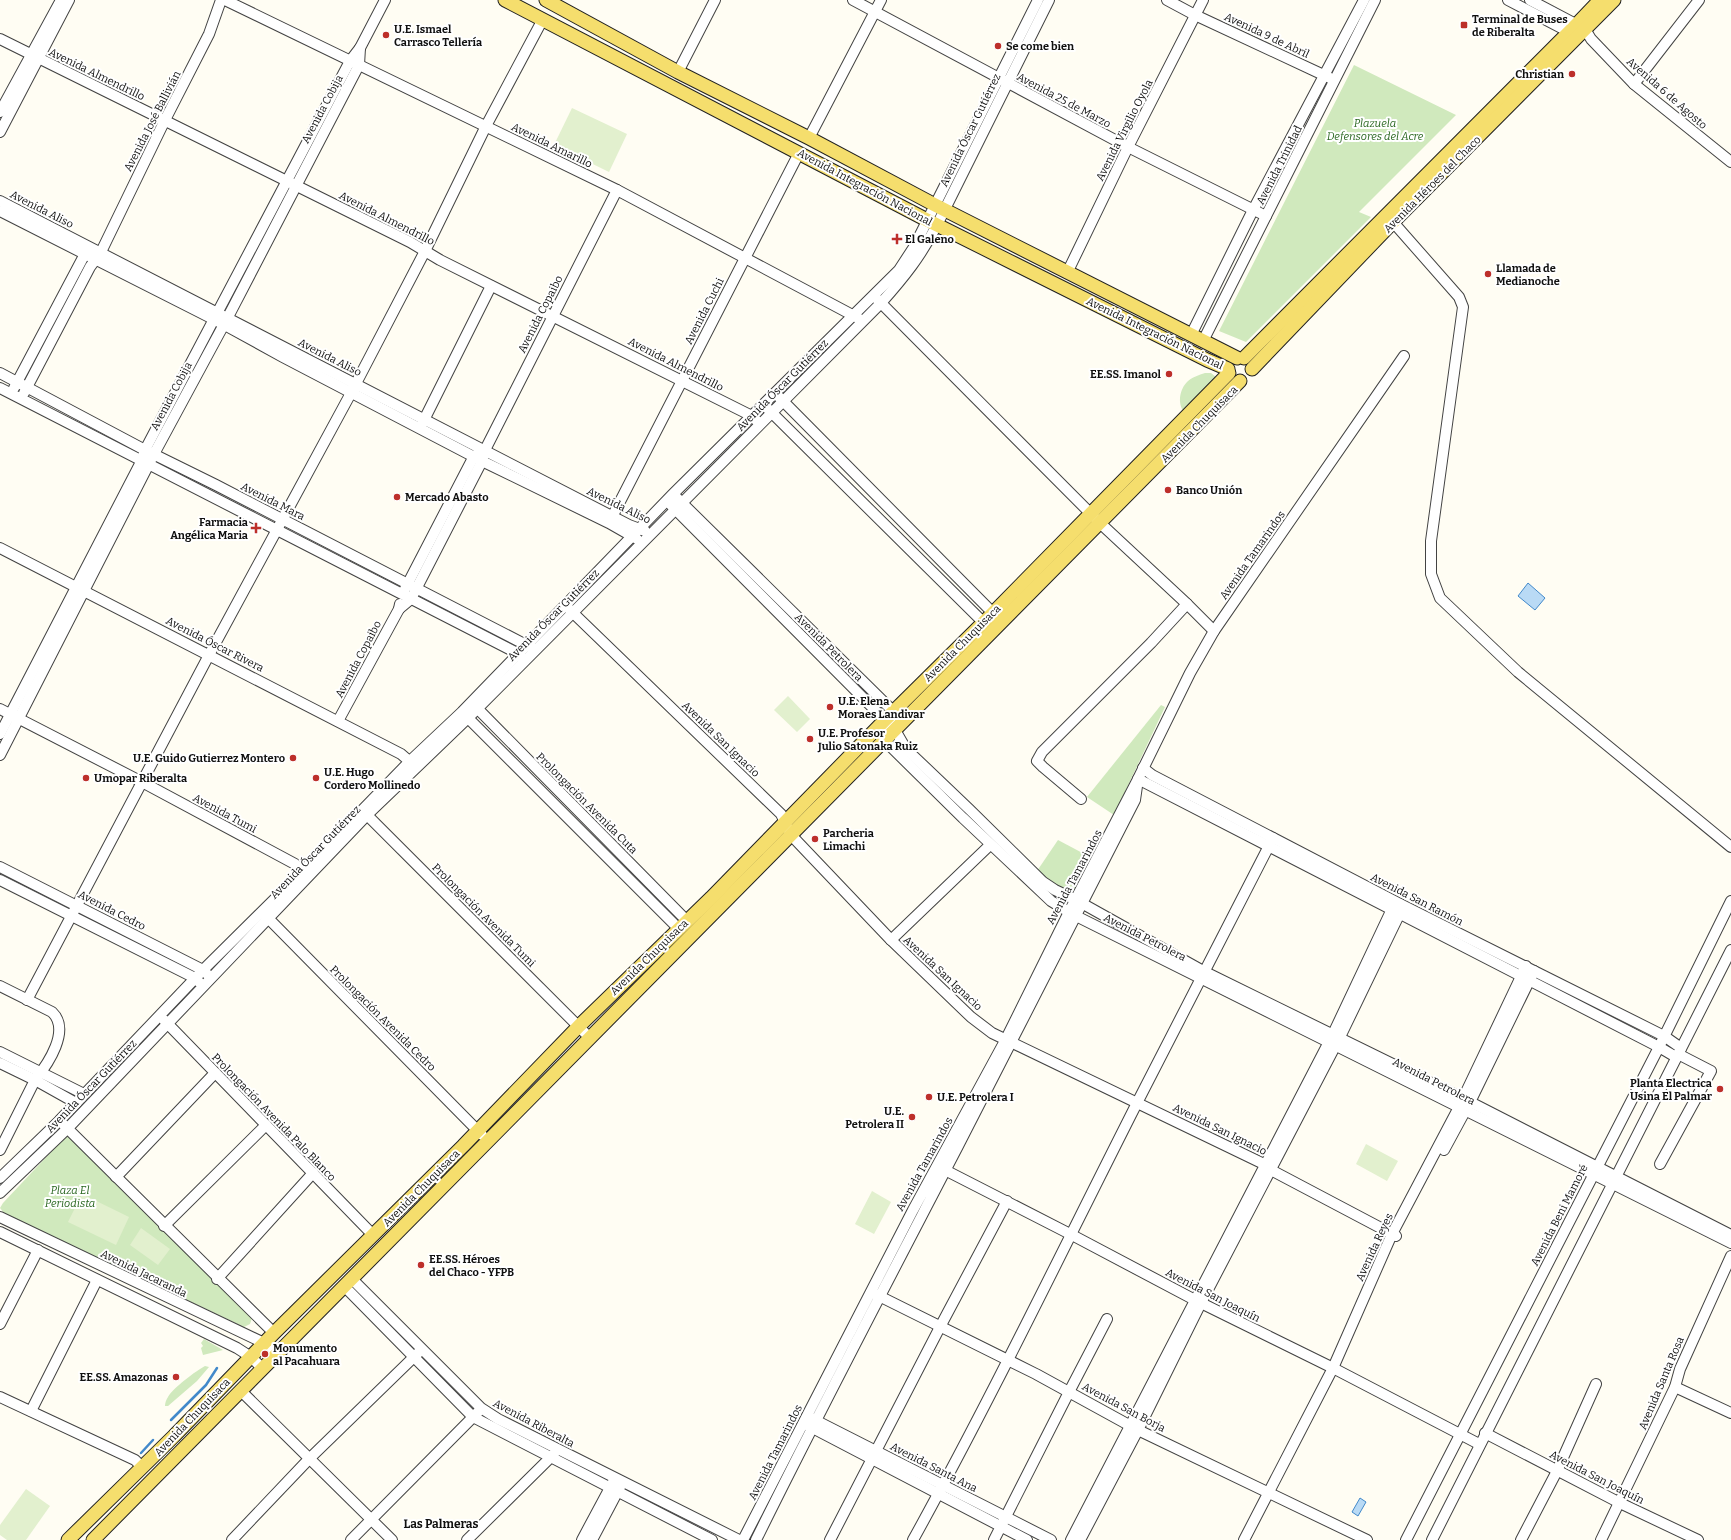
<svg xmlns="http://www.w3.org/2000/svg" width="1731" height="1540" font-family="Bitter,serif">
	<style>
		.green { fill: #d0e9bd }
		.pitch { fill: #e2f0ce }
		.water { fill: #b9daf5; stroke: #4289ca }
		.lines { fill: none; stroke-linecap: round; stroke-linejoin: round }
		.stream { stroke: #4289ca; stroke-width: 2.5 }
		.minor-casing { stroke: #434343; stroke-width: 12 }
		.major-casing { stroke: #212121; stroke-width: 15 }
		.minor { stroke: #fff; stroke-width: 10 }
		.major { stroke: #f5de6d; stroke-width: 13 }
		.poi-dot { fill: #bd2f2a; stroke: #fff; stroke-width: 1.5 }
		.labels { text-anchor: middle; stroke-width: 4; stroke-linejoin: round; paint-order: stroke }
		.poi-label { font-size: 11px; font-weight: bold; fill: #101010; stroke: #fff; text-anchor: start }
		.street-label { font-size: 11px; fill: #101010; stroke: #fff }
		.park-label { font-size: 11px; font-style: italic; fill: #2a6721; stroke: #fff }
		.neighbourhood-label { font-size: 12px; font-weight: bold; fill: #101010; stroke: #fff }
	</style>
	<rect width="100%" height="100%" fill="#fffdf3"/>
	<g class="green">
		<polygon points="1354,65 1456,115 1359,212 1371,217 1246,342 1219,331"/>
		<path d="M1205 373H1211L1216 377 1214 381 1184 412C1177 403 1180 389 1187 382 1192 377 1199 375 1205 373Z"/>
		<polygon points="1161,705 1165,707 1114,815 1087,797"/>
		<polygon points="1058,840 1090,857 1074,891 1071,893 1056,887 1037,871"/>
		<polygon points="66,1136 71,1137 252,1318 250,1324 244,1327 4,1213 0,1208 3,1203"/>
		<polygon points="204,1339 223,1350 203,1355 201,1348 203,1346 201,1343"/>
		<path d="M205 1366 209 1367 197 1381 168 1406H165C165 1403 166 1400 168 1397 172 1389 197 1370 205 1366Z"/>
	</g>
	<g class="pitch">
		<polygon points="572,108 627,134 609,172 554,145"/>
		<polygon points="788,696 810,719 797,732 774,710"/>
		<polygon points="1366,1144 1398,1161 1387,1181 1356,1164"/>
		<polygon points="872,1191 891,1202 874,1234 855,1224"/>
		<polygon points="82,1194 129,1217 116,1245 68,1222"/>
		<polygon points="141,1228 170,1249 158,1265 130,1245"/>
		<polygon points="26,1489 50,1506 26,1540 7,1540 0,1535 0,1525"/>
	</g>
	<g class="water">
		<polygon points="1528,583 1545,598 1535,610 1518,596"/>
		<polygon points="1360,1498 1366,1502 1358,1516 1352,1512"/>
	</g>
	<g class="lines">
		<g class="stream">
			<polyline points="171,1420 206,1385 217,1368"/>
			<polyline points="141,1453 153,1440"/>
		</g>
		<defs>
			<g id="minor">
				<polyline points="225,0 617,190 858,318"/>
				<polyline points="853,0 1128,147 1266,216"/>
				<polyline points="1167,0 1195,15 1330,78"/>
				<polyline points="1508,0 1575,35"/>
				<polyline points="1530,0 1585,29 1591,39 1634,84 1731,162"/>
				<polyline points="0,39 410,242 440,260 752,416 757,421"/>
				<polyline points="678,72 715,0"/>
				<polyline points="1634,84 1699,0"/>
				<polyline points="0,112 61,0"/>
				<polyline points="0,132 69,0"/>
				<polyline points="809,138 881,0"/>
				<polyline points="0,201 629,525 645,531"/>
				<polyline points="0,211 223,324 283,357 482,461 609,523 637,539"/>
				<polyline points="1393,222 1459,297 1463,307 1431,541 1431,574 1440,598 1518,672 1731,847"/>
				<polyline points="1067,273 1128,147 1203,0"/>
				<polyline points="877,299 1100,523 1187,604 1151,643 1042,752 1037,761 1043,767 1081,799"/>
				<polyline points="1191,335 1253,210 1364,0"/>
				<polyline points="1203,341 1375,0"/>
				<polyline points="1404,356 1214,631 1190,673 1138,779 1659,1047 1676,1057"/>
				<polyline points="0,373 145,450 216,485 532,648"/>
				<polyline points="0,388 517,653 522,658"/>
				<polyline points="14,388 87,250"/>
				<polyline points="24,393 90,267 101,252 165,120 209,34 221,0"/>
				<polyline points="779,397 993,613"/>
				<polyline points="767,408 983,622"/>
				<polyline points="422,424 491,286"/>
				<polyline points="677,498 893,711 896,720 895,730 906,749 969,809 1043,882 1055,890 1076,900 1205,972 1470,1102 1731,1235"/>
				<polyline points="671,505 885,720 888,727 884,740 963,818 1051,901 1074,915 1731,1243"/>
				<polyline points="610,521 799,153"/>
				<polyline points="0,548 401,754 415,766"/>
				<polyline points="405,589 474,456 479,453"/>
				<polyline points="1187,604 1214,631"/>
				<polyline points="568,608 781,814 791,835 891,940 971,1017 992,1033 1266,1165 1271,1170 1396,1236"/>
				<polyline points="399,609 411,599 482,461 485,450 617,190"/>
				<polyline points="473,704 687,921"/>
				<polyline points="0,709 142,782 295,864 308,876"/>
				<polyline points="463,713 678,928"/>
				<polyline points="338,721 399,609 400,604"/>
				<polyline points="0,734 142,460 145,450 350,61 360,48 385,0"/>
				<polyline points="0,755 154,454 228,317 359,65 360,48"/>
				<polyline points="1143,768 1152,775 1400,904 1664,1036 1681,1048"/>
				<polyline points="363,811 590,1038"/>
				<polyline points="0,867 203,970 207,974"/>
				<polyline points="0,880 195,978 199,982"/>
				<polyline points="263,913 482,1135"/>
				<polyline points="891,940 990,845"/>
				<path d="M0 986 52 1012C71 1030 48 1064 35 1080L0 1150"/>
				<polyline points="27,1000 209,655 351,393 425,251 486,126 543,19"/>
				<polyline points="164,1020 373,1235"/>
				<polyline points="0,1052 84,1094"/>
				<polyline points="0,1063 35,1080 76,1103"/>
				<polyline points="64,1125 274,1333"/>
				<polyline points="1444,1150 1470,1102 1534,971"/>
				<polyline points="1660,1164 1711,1071 1678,1054"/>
				<polyline points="941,1168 1072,1235 1195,1300 1333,1368 1479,1444"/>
				<polyline points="116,1177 215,1073"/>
				<polyline points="0,1178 59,1121 203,970 303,871 410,761 462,712 673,494 899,270 914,247 1038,0"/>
				<path d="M0 1193 67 1129 367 815 468 718 881 303C905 276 920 257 937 225L1049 0"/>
				<polyline points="0,1217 264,1343 276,1355"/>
				<polyline points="164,1226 266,1125"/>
				<polyline points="0,1232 237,1348 251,1357 262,1368"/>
				<polyline points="217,1279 313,1173"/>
				<polyline points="352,1279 481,1408 498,1419 739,1540"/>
				<polyline points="345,1287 473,1417 712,1540"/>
				<polyline points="875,1294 1036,1374 1138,1430 1367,1540"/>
				<polyline points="0,1324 38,1250"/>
				<polyline points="1675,1387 1731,1413"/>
				<polyline points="240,1390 392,1540"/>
				<polyline points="0,1397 135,1460 142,1467"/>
				<polyline points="31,1411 97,1280"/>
				<polyline points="809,1417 1051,1540"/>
				<polyline points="805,1424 1027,1540"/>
				<polyline points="1485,1433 1620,1503 1698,1540"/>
				<polyline points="232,1540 309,1459 418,1353"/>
				<polyline points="351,1540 478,1412"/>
				<polyline points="467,1540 554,1454"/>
				<polyline points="582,1540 613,1482"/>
				<polyline points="592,1540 620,1487"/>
				<path d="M743 1540 913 1210 1006 1039 1069 912 1138 779 1135 800C1075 915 1017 1031 958 1146 890 1277 821 1408 756 1540"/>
				<polyline points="830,1540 940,1327 1007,1201"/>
				<path d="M913 1540C992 1397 1063 1249 1137 1103 1182 1014 1228 927 1273 838"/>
				<polyline points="994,1540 1069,1392 1107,1319"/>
				<polyline points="1071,1540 1333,1034 1392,909 1400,904 1400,913 1340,1037 1201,1303 1138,1430 1080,1540"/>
				<polyline points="1244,1540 1333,1368 1392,1234 1459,1107 1526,966"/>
				<polyline points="1406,1540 1659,1047 1731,901"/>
				<polyline points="1432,1540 1731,950"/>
				<polyline points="1521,1540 1557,1471 1596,1384"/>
				<polyline points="1601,1540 1675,1387 1680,1369 1731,1256"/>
			</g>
			<g id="major">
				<polyline points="505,0 927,220 1207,360 1228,369"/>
				<polyline points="546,0 678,72 809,138 935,205 1237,358"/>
				<polyline points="1244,358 1577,24 1600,0"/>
				<polyline points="1252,369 1393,222 1614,0"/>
				<polyline points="68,1540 174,1436 274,1333 463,1146 579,1026 711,898 885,720 993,613 1229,373"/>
				<polyline points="93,1540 1240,381"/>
			</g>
		</defs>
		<use href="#minor" class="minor-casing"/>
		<use href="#major" class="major-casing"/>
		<use href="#minor" class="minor"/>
		<use href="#major" class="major"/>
	</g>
	<g class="poi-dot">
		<rect x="1460" y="21" width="8" height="8" rx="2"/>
		<circle cx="386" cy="35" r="4"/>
		<circle cx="998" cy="46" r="4"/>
		<circle cx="1572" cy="74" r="4"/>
		<path d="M895 233h4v4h4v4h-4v4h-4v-4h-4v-4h4z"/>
		<circle cx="1488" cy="274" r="4"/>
		<circle cx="1169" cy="374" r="4"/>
		<circle cx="1168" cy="490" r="4"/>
		<circle cx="397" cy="497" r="4"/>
		<path d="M254 522h4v4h4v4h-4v4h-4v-4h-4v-4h4z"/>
		<circle cx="830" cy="707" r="4"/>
		<circle cx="810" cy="739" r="4"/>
		<circle cx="293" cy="758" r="4"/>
		<circle cx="86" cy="778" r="4"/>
		<circle cx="316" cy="778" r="4"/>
		<circle cx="815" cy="839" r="4"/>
		<circle cx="1720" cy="1089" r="4"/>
		<circle cx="929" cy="1097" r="4"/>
		<circle cx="912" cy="1117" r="4"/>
		<circle cx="421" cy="1265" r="4"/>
		<circle cx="265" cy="1354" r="4"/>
		<circle cx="176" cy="1377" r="4"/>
	</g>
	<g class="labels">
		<g class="poi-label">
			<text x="1472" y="23">Terminal de Buses<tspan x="1472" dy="13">de Riberalta</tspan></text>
			<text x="394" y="33">U.E. Ismael<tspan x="394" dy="13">Carrasco Tellería</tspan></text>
			<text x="1006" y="50">Se come bien</text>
			<text x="1564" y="78" text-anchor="end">Christian</text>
			<text x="905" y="243">El Galeno</text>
			<text x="1496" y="272">Llamada de<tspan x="1496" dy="13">Medianoche</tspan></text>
			<text x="1161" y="378" text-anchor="end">EE.SS. Imanol</text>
			<text x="1176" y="494">Banco Unión</text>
			<text x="405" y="501">Mercado Abasto</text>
			<text x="248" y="526" text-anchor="end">Farmacia<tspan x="248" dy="13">Angélica Maria</tspan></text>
			<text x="838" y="705">U.E. Elena<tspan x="838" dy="13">Moraes Landivar</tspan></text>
			<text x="818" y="737">U.E. Profesor<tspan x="818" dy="13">Julio Satonaka Ruiz</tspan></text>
			<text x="285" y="762" text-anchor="end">U.E. Guido Gutierrez Montero</text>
			<text x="324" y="776">U.E. Hugo<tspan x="324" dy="13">Cordero Mollinedo</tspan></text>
			<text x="94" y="782">Umopar Riberalta</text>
			<text x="823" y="837">Parcheria<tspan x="823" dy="13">Limachi</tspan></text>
			<text x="1712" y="1087" text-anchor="end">Planta Electrica<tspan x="1712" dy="13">Usina El Palmar</tspan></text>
			<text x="937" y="1101">U.E. Petrolera I</text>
			<text x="904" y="1115" text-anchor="end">U.E.<tspan x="904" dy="13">Petrolera II</tspan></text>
			<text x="429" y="1263">EE.SS. Héroes<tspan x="429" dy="13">del Chaco - YFPB</tspan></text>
			<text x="273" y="1352">Monumento<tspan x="273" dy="13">al Pacahuara</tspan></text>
			<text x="168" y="1381" text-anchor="end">EE.SS. Amazonas</text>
		</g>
		<g class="street-label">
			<text transform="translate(1267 35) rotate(25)" y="4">Avenida 9 de Abril</text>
			<text transform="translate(97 74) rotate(26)" y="4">Avenida Almendrillo</text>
			<text transform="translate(1667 93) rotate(41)" y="4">Avenida 6 de Agosto</text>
			<text transform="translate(1064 100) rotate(28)" y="4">Avenida 25 de Marzo</text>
			<text transform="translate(322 109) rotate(-62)" y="4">Avenida Cobija</text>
			<text transform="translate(152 121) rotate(-63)" y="4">Avenida José Ballivián</text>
			<text transform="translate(970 130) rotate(-64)" y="4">Avenida Óscar Gutiérrez</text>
			<text transform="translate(1124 130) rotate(-63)" y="4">Avenida Virgilio Oyola</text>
			<text transform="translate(552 145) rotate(26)" y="4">Avenida Amarillo</text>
			<text transform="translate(1279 165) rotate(-63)" y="4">Avenida Trinidad</text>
			<text transform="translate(1432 184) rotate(-45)" y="4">Avenida Héroes del Chaco</text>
			<text transform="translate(865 187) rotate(28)" y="4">Avenida Integración Nacional</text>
			<text transform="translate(42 209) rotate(27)" y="4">Avenida Aliso</text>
			<text transform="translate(387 218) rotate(27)" y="4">Avenida Almendrillo</text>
			<text transform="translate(704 311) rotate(-63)" y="4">Avenida Cuchi</text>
			<text transform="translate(540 314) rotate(-63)" y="4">Avenida Copaibo</text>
			<text transform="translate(1155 333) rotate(26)" y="4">Avenida Integración Nacional</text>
			<text transform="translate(330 357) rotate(27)" y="4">Avenida Aliso</text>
			<text transform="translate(676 364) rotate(27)" y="4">Avenida Almendrillo</text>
			<text transform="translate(782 385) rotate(-45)" y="4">Avenida Óscar Gutiérrez</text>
			<text transform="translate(171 396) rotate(-62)" y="4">Avenida Cobija</text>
			<text transform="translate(1199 424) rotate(-45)" y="4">Avenida Chuquisaca</text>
			<text transform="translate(273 501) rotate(27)" y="4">Avenida Mara</text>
			<text transform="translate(619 505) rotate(26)" y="4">Avenida Aliso</text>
			<text transform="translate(1252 555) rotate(-55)" y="4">Avenida Tamarindos</text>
			<text transform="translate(553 615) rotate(-45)" y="4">Avenida Óscar Gutiérrez</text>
			<text transform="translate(962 643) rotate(-45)" y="4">Avenida Chuquisaca</text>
			<text transform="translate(215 644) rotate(27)" y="4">Avenida Óscar Rivera</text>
			<text transform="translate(829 647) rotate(45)" y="4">Avenida Petrolera</text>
			<text transform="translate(358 659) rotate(-62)" y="4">Avenida Copaibo</text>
			<text transform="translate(721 739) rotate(44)" y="4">Avenida San Ignacio</text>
			<text transform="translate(587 803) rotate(45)" y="4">Prolongación Avenida Cuta</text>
			<text transform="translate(225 813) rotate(28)" y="4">Avenida Tumi</text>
			<text transform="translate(315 852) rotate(-46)" y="4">Avenida Óscar Gutiérrez</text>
			<text transform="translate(1074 877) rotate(-62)" y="4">Avenida Tamarindos</text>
			<text transform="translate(1417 899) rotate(27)" y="4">Avenida San Ramón</text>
			<text transform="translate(112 910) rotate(27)" y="4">Avenida Cedro</text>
			<text transform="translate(484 915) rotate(45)" y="4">Prolongación Avenida Tumi</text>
			<text transform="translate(1145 937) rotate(27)" y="4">Avenida Petrolera</text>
			<text transform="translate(649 957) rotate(-44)" y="4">Avenida Chuquisaca</text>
			<text transform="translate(943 973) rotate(43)" y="4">Avenida San Ignacio</text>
			<text transform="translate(383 1018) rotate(45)" y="4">Prolongación Avenida Cedro</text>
			<text transform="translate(1434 1081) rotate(27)" y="4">Avenida Petrolera</text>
			<text transform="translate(91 1086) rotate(-46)" y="4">Avenida Óscar Gutiérrez</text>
			<text transform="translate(274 1117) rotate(46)" y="4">Prolongación Avenida Palo Blanco</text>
			<text transform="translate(1220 1129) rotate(26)" y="4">Avenida San Ignacio</text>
			<text transform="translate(924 1164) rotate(-61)" y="4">Avenida Tamarindos</text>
			<text transform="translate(421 1188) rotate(-45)" y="4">Avenida Chuquisaca</text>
			<text transform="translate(1559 1215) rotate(-63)" y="4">Avenida Beni Mamoré</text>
			<text transform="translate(1374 1247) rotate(-65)" y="4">Avenida Reyes</text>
			<text transform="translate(144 1273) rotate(26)" y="4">Avenida Jacaranda</text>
			<text transform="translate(1213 1295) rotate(27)" y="4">Avenida San Joaquín</text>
			<text transform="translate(1661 1383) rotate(-67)" y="4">Avenida Santa Rosa</text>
			<text transform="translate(1124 1407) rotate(28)" y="4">Avenida San Borja</text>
			<text transform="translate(192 1417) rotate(-46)" y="4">Avenida Chuquisaca</text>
			<text transform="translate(534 1423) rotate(28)" y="4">Avenida Riberalta</text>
			<text transform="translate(775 1452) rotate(-63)" y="4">Avenida Tamarindos</text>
			<text transform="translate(934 1467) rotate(27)" y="4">Avenida Santa Ana</text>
			<text transform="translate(1597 1477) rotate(27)" y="4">Avenida San Joaquín</text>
		</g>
		<g class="park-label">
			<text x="1375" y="127">Plazuela<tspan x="1375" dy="13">Defensores del Acre</tspan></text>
			<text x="70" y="1194">Plaza El<tspan x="70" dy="13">Periodista</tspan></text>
		</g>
		<g class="neighbourhood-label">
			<text x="441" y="1528">Las Palmeras</text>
		</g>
	</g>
</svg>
